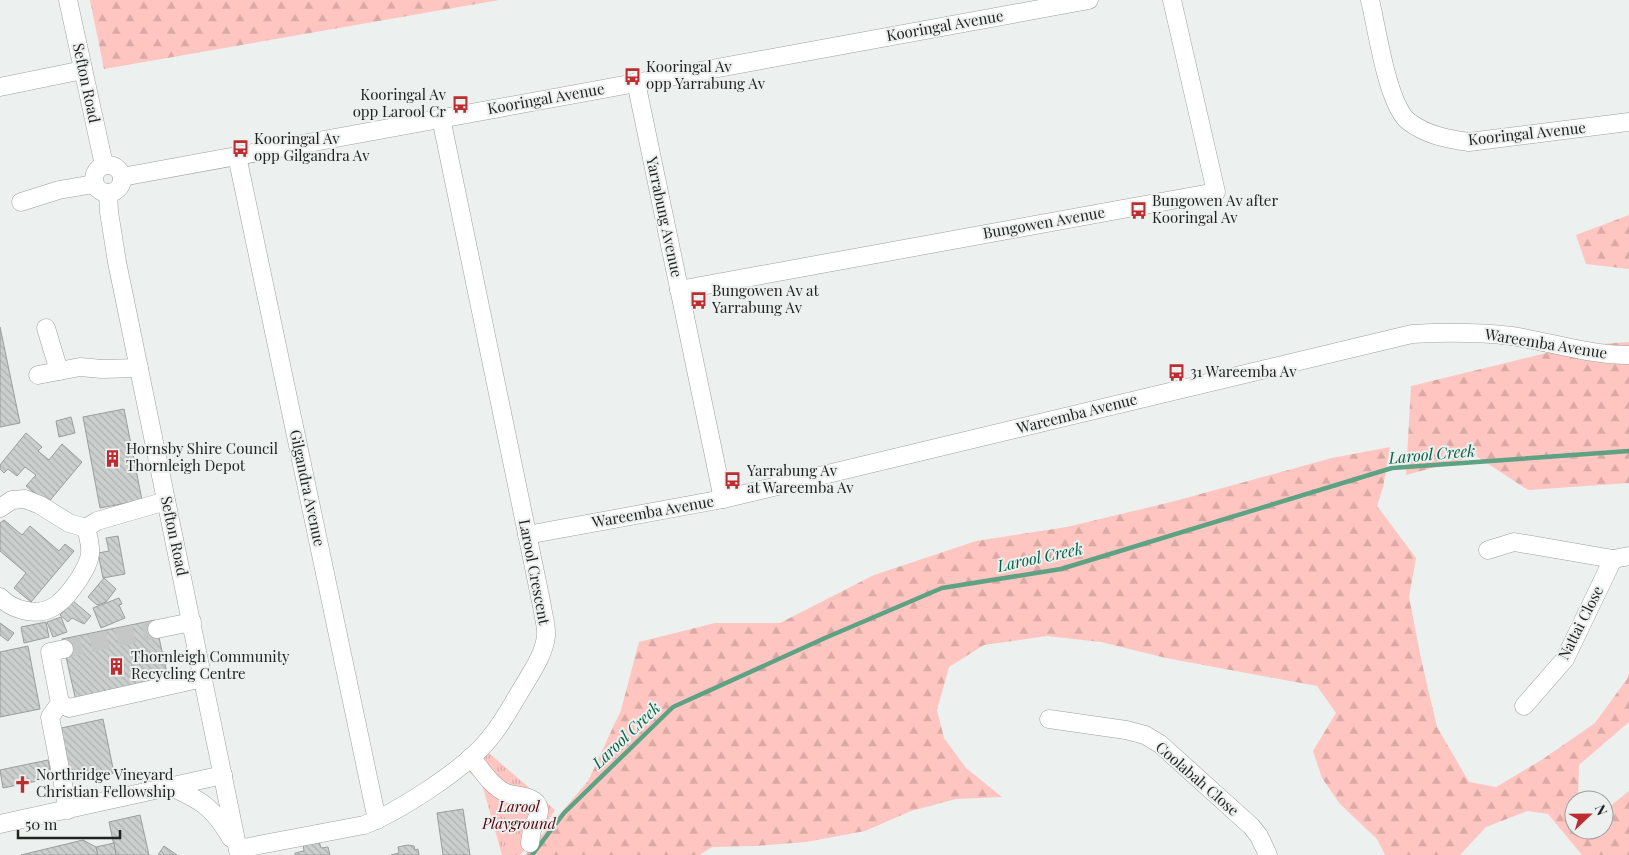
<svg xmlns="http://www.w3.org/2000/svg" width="1629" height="855" font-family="'Playfair Display',serif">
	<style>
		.forest { fill: url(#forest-firs) }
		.park { fill: url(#park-tufts) }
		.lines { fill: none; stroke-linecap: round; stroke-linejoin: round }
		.stream { stroke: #5ca283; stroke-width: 4.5 }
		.building { fill: url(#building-back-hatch); stroke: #9a9e9c }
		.minor-tunnel { stroke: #c4c7c5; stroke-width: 18; stroke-dasharray: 18 9; stroke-linecap: butt }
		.minor-casing { stroke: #9ca09e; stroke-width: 19 }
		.minor { stroke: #fff; stroke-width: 18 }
		.labels { text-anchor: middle; stroke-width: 4; stroke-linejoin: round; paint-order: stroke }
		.street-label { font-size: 15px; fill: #222423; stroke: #ecf0ee }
		.poi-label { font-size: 15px; fill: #222423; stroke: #ecf0ee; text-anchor: start }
		.park-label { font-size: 15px; font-style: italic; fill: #560009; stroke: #ecf0ee }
		.water-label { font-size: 16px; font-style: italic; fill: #046245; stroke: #ecf0ee }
	</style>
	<defs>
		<pattern id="forest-firs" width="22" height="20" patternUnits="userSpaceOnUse" patternTransform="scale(1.25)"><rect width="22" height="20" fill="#ffc5c0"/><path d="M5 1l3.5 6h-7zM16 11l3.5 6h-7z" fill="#daa9a5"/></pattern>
		<pattern id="park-tufts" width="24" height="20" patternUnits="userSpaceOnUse" patternTransform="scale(1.25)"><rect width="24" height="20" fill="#ffc5c0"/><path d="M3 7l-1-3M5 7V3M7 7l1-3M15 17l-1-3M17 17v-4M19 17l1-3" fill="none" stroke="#daa9a5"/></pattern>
		<pattern id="building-back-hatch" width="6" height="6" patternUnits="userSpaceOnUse" patternTransform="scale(1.25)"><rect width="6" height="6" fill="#cbcfcd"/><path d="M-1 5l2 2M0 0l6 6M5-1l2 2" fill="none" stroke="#aeb2b0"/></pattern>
	</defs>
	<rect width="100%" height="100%" fill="#ecf0ee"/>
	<g class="forest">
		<polygon points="90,0 499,0 104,69"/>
		<polygon points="1629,215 1629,269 1586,264 1576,235"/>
		<polygon points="1629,342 1629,483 1528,490 1476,456 1406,475 1411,386 1575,346"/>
		<polygon points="1390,447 1383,487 1377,506 1416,558 1409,597 1421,659 1437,727 1469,782 1496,787 1543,759 1595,723 1627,679 1629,673 1629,722 1579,765 1578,797 1579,800 1574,800 1574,830 1604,830 1604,811 1629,791 1629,855 1582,855 1548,814 1527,811 1486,827 1460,855 1385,855 1377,839 1340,804 1322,778 1313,751 1336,713 1317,686 1166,658 1101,642 1047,636 984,645 949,667 937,710 944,738 966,768 1002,797 956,799 911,811 865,831 806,842 756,846 712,847 700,855 525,855 588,781 621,710 639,642 715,623 780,623 874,575 976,541 1067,527 1171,502 1332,458"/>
	</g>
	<polygon class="park" points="482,747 555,810 546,824 520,855 502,855 482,784 461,764"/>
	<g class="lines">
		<polyline class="stream" points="532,855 564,813 673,707 825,638 942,588 1061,569 1392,468 1629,451"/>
	</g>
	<g class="building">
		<polygon points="0,327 20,423 0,427"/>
		<polygon points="124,409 142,500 100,508 83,417"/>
		<polygon points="71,417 75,433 59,437 56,421"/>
		<polygon points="26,433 42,447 38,451 49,460 62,444 82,462 47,504 26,486 36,475 25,467 17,476 8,469 4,473 0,469 0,465"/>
		<polygon points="4,520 22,535 30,526 59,551 65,544 74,551 31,602 14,588 26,573 0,551 0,523"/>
		<polygon points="118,536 125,574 103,578 98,553 109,551 106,538"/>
		<polygon points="104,578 116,589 106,602 97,605 88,597"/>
		<polygon points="119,598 122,604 119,605 125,618 101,628 93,608"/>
		<polygon points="73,601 91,616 84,624 72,618 68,622 60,615"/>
		<polygon points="61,617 67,632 53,637 47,622"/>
		<polygon points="155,620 169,682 76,701 62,639"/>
		<polygon points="46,622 49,637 24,643 21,627"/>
		<polygon points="0,623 14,633 8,641 0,635"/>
		<polygon points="28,646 40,709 0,717 0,652"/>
		<polygon points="103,719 114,773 67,782 57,729"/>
		<polygon points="48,760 52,778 3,788 0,770"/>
		<polygon points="463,809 470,855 443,855 437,813"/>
		<polygon points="140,815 149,855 116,855 109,822"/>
		<polygon points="83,840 96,847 98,855 21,855"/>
		<polygon points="319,841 321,848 328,847 330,855 295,855 295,853 304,851 303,844"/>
		<polygon points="114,843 116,855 98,855 96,847"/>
		<polygon points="408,845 414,846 415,850 418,849 419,855 391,855 399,853 398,847"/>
		<polygon points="164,846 177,855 158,855"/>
	</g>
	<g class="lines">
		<polyline class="minor-tunnel" points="64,649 157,629"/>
		<defs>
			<g id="minor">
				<polyline points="68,0 104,165"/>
				<path d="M1370 0C1377 28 1387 103 1408 121 1426 135 1447 139 1469 142L1629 122"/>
				<polyline points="636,82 723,499"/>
				<polyline points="0,87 83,70"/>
				<polyline points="237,156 377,820"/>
				<circle cx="108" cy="179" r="14"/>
				<polyline points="122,177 1089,0"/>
				<polyline points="108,193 109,212 117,262 239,855"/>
				<polyline points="21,202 59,190 94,184"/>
				<polyline points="679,290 1216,192 1172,0"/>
				<polyline points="46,328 59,371"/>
				<polyline points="38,375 80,367 102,369 139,368"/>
				<polyline points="0,508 12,500 25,499 40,505 69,523 86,528 97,521 166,501"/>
				<path d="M527 535 723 499 1412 334C1446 332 1478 332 1512 336 1551 342 1589 355 1629 355"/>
				<polyline points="1488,550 1514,542 1613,559 1629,556"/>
				<path d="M0 597C12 610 37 617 53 607 64 601 72 589 79 579 84 571 89 563 90 554 91 545 88 536 86 528"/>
				<polyline points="157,629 192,622"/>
				<polyline points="64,649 50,652 60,703 69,708 203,678"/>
				<polyline points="60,703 50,717 68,810"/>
				<polyline points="1524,706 1565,659 1613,559"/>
				<polyline points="1049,719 1126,730 1145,735 1160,744 1251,826 1259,836 1268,855"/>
				<path d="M471 757C481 769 491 786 506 793 517 797 537 795 539 809 540 816 535 821 533 827 531 832 531 838 530 843"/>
				<path d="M169 786C201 800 213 807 231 838"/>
				<polyline points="0,824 223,775"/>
				<path d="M238 849 364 825C398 812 456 774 481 748 499 730 511 706 524 685 533 670 544 654 546 636 547 627 543 615 542 606L441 118"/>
			</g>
		</defs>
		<use href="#minor" class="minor-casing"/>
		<use href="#minor" class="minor"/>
	</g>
	<defs>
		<symbol id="bus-bare" viewBox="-9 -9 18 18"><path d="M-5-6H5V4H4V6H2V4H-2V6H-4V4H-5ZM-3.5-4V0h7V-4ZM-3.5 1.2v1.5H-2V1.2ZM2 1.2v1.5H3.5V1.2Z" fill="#bc2c31" stroke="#ecf0ee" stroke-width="2.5" paint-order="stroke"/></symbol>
		<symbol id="building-bare" viewBox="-9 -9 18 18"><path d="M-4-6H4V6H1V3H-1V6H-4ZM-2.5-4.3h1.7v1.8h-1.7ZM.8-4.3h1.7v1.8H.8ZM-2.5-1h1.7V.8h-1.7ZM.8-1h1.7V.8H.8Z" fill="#bc2c31" stroke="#ecf0ee" stroke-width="2.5" paint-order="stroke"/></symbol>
		<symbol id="church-bare" viewBox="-9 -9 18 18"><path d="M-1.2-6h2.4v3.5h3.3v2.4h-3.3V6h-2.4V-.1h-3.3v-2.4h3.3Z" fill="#bc2c31" stroke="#ecf0ee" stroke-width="2.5" paint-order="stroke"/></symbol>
	</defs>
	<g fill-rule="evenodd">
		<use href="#bus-bare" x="620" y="64" width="25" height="25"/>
		<use href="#bus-bare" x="448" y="92" width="25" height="25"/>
		<use href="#bus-bare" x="228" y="136" width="25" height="25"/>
		<use href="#bus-bare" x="1126" y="198" width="25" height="25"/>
		<use href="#bus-bare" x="686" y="288" width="25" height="25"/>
		<use href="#bus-bare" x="1164" y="360" width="25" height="25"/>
		<use href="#building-bare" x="100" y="446" width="25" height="25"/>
		<use href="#bus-bare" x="720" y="468" width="25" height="25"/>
		<use href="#building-bare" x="104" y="654" width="25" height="25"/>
		<use href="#church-bare" x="10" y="772" width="25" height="25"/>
	</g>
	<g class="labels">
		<g class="street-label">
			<text transform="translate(945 26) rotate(-10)" y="5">Kooringal Avenue</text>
			<text transform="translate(86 83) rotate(78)" y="5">Sefton Road</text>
			<text transform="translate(546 99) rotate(-10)" y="5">Kooringal Avenue</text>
			<text transform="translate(1527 134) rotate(-6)" y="5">Kooringal Avenue</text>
			<text transform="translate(664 217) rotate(78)" y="5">Yarrabung Avenue</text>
			<text transform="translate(1044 223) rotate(-10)" y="5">Bungowen Avenue</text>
			<text transform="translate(1546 344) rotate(9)" y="5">Wareemba Avenue</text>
			<text transform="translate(1077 414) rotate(-14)" y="5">Wareemba Avenue</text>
			<text transform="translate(307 488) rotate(78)" y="5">Gilgandra Avenue</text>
			<text transform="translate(653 512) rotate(-10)" y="5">Wareemba Avenue</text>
			<text transform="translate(174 536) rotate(78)" y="5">Sefton Road</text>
			<text transform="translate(534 572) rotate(79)" y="5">Larool Crescent</text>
			<text transform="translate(1581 623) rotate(-63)" y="5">Nattai Close</text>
			<text transform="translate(1197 779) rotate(41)" y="5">Coolabah Close</text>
		</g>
		<g class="poi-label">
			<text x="646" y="72">Kooringal Av<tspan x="646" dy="17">opp Yarrabung Av</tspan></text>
			<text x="446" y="100" text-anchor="end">Kooringal Av<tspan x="446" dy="17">opp Larool Cr</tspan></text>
			<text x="254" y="144">Kooringal Av<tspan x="254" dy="17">opp Gilgandra Av</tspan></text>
			<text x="1152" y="206">Bungowen Av after<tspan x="1152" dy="17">Kooringal Av</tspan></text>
			<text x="712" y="296">Bungowen Av at<tspan x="712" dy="17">Yarrabung Av</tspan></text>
			<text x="1190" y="377">31 Wareemba Av</text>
			<text x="126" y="454">Hornsby Shire Council<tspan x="126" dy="17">Thornleigh Depot</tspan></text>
			<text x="747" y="476">Yarrabung Av<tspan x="747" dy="17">at Wareemba Av</tspan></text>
			<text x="131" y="662">Thornleigh Community<tspan x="131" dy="17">Recycling Centre</tspan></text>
			<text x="36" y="780">Northridge Vineyard<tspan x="36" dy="17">Christian Fellowship</tspan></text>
		</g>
		<g class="park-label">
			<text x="519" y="812">Larool<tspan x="519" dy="17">Playground</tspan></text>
		</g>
		<g class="water-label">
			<text transform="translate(1432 454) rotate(-5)" y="6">Larool Creek</text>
			<text transform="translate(1040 557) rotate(-12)" y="6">Larool Creek</text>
			<text transform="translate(626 735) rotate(-44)" y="6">Larool Creek</text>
		</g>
	</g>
	<g transform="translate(1589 815) rotate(68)"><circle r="24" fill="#ecf0ee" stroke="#9b9e9d"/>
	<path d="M0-4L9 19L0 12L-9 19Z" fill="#bc2c31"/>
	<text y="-8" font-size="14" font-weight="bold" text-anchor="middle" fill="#222423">N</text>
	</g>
	<path d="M18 830v8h102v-8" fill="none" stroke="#222423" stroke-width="2.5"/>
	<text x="25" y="830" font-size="15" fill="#222423" stroke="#ecf0ee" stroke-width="4" paint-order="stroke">50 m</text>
</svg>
